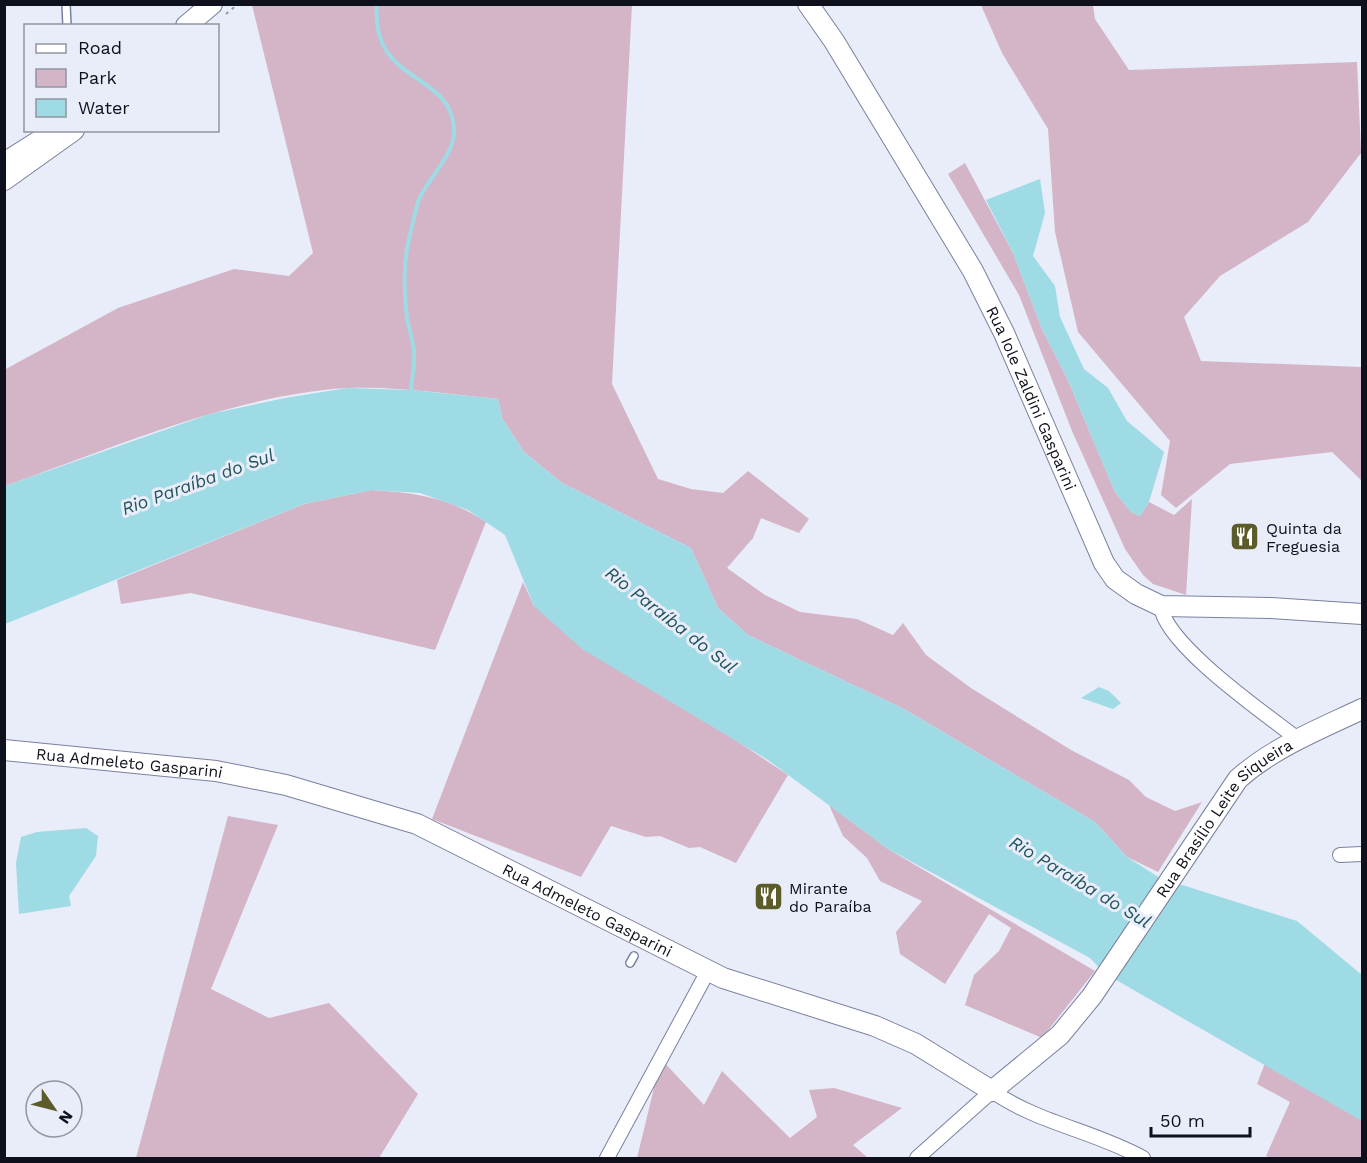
<svg xmlns="http://www.w3.org/2000/svg" width="1367" height="1163" font-family="'Work Sans',sans-serif">
	<style>
		.green { fill: #d4b5c7 }
		.water { fill: #9edbe5 }
		.lines { fill: none; stroke-linecap: round; stroke-linejoin: round }
		.stream { stroke: #9edbe5; stroke-width: 4 }
		.lane-casing { stroke: #7a809f; stroke-width: 10 }
		.street-casing { stroke: #7a809f; stroke-width: 16 }
		.secondary-casing { stroke: #7a809f; stroke-width: 22 }
		.path { stroke: #979aa6; stroke-width: 2; stroke-dasharray: 3 4.5; stroke-linecap: butt }
		.lane { stroke: #fff; stroke-width: 7 }
		.street { stroke: #fff; stroke-width: 14 }
		.secondary { stroke: #fff; stroke-width: 20 }
		.labels { text-anchor: middle; stroke-width: 6; stroke-linejoin: round; paint-order: stroke }
		.street-label { font-size: 16px; fill: #0e111c; stroke: #e9ecf9 }
		.poi-label { font-size: 16px; fill: #0e111c; stroke: #e9ecf9; text-anchor: start }
		.water-label { font-size: 18px; font-style: italic; fill: #21555d; stroke: #e9ecf9 }
	</style>
	<rect width="100%" height="100%" fill="#e9ecf9"/>
	<g class="green">
		<path d="M252 5H632L612 384 658 479 691 489 723 493 748 471 809 519 799 533 761 518 753 538 727 568 765 595 800 612 857 619 893 635 903 623 926 655 971 688 1071 750 1129 780 1146 797 1175 811 1202 802 1158 872 1127 857 1095 822 904 709 748 635 718 608 691 548 562 483 524 452 502 418 498 399C448 394 397 386 347 388 233 395 112 448 5 486L4 370 118 308 234 269 289 276 313 253Z"/>
		<polygon points="981,5 1093,5 1095,19 1129,70 1357,62 1361,153 1308,222 1220,276 1184,317 1201,361 1362,367 1362,481 1332,452 1230,464 1176,508 1161,495 1170,441 1078,332 1055,232 1048,129 1002,53"/>
		<polygon points="965,163 1013,253 1042,329 1067,378 1115,492 1131,512 1140,516 1149,502 1174,515 1192,499 1186,595 1153,584 1143,575 1125,549 1072,431 1019,295 948,174"/>
		<path d="M372 490C415 493 449 497 486 522L435 650 191 593 121 604 117 580 304 504Z"/>
		<polygon points="523,582 534,606 788,775 736,863 700,847 689,848 660,836 646,837 611,826 581,877 432,819"/>
		<polygon points="829,805 888,849 1095,971 1042,1038 965,1005 974,975 999,951 1011,928 989,914 945,984 900,954 896,932 922,901 880,881 867,858 843,836"/>
		<polygon points="228,816 278,825 211,989 269,1018 329,1003 418,1094 379,1158 136,1158"/>
		<polygon points="661,1059 704,1105 722,1071 790,1138 817,1117 809,1090 834,1088 902,1108 853,1145 868,1158 637,1158"/>
		<polygon points="1265,1063 1362,1120 1362,1158 1271,1158 1266,1156 1290,1102 1257,1084"/>
	</g>
	<g class="water">
		<polygon points="1040,179 1045,213 1033,256 1055,286 1060,317 1084,369 1108,388 1127,421 1164,452 1149,502 1140,516 1131,512 1115,492 1067,378 1042,329 1013,253 986,200"/>
		<polygon points="347,388 411,390 498,399 502,418 524,452 562,483 691,548 718,608 748,635 904,709 1095,822 1127,857 1160,878 1297,921 1362,975 1362,1121 1104,973 1090,958 888,849 768,760 582,649 534,606 505,535 468,510 420,493 372,490 304,504 5,624 5,486 210,414 285,398"/>
		<polygon points="1099,687 1109,691 1121,703 1113,709 1081,698"/>
		<polygon points="86,828 98,836 96,856 69,896 71,906 19,914 16,863 21,837 37,832"/>
	</g>
	<g class="lines">
		<path class="stream" d="M377 4C370 85 450 70 454 128 456 158 422 181 416 209 412 228 405 249 405 268 404 284 405 302 407 318 409 330 414 342 414 354 415 365 412 378 411 390"/>
		<defs>
			<g id="lane">
				<polyline points="66,4 67,26"/>
				<polyline points="630,963 634,956"/>
			</g>
			<g id="street">
				<path d="M1161 606C1164 644 1267 715 1299 740"/>
				<polyline points="1340,855 1362,854"/>
				<polyline points="607,1158 708,971"/>
				<path d="M917 1158 992 1091C1038 1123 1094 1131 1143 1158"/>
			</g>
			<g id="secondary">
				<path id="s1" d="M808 4 834 41 973 271 1004 333 1104 563 1115 579 1136 594 1161 606 1271 608 1362 614"/>
				<polyline points="186,26 212,4"/>
				<polyline points="4,163 50,134"/>
				<polyline points="4,180 74,130"/>
				<path id="s2" d="M4 750 216 771 286 785 417 824 723 978 875 1026 916 1044 992 1091 1060 1035 1092 996 1238 779C1274 747 1320 729 1362 709"/>
			</g>
		</defs>
		<use href="#lane" class="lane-casing"/>
		<use href="#street" class="street-casing"/>
		<use href="#secondary" class="secondary-casing"/>
		<polyline class="path" points="226,14 238,4"/>
		<use href="#lane" class="lane"/>
		<use href="#street" class="street"/>
		<use href="#secondary" class="secondary"/>
	</g>
	<defs>
		<symbol id="restaurant-square" viewBox="-11 -11 22 22"><rect x="-9" y="-9" width="18" height="18" rx="4" fill="#5b5c29" stroke="#e9ecf9"/><path d="M-5-6h1v4h1v-4h1v4h1v-4h1v5L-1.5 .5V6h-2V.5L-5-1ZM5-6V6H3V1.5H1.5Q1.5-4 5-6Z" fill="#fff"/></symbol>
	</defs>
	<g fill-rule="evenodd">
		<use href="#restaurant-square" x="1228" y="520" width="33" height="33"/>
		<use href="#restaurant-square" x="752" y="880" width="33" height="33"/>
	</g>
	<g class="labels">
		<g class="street-label">
			<text dy="6" stroke="none"><textPath href="#s1" startOffset="454">Rua Iole Zaldini Gasparini</textPath></text>
			<text dy="6" stroke="none"><textPath href="#s2" startOffset="126">Rua Admeleto Gasparini</textPath></text>
			<text dy="6" stroke="none"><textPath href="#s2" startOffset="1419">Rua Brasílio Leite Siqueira</textPath></text>
			<text dy="6" stroke="none"><textPath href="#s2" startOffset="612">Rua Admeleto Gasparini</textPath></text>
		</g>
		<g class="poi-label">
			<text x="1266" y="534">Quinta da<tspan x="1266" dy="18">Freguesia</tspan></text>
			<text x="789" y="894">Mirante<tspan x="789" dy="18">do Paraíba</tspan></text>
		</g>
		<g class="water-label">
			<text transform="translate(198 482) rotate(-20)" y="6">Rio Paraíba do Sul</text>
			<text transform="translate(671 620) rotate(38)" y="6">Rio Paraíba do Sul</text>
			<text transform="translate(1080 882) rotate(31)" y="6">Rio Paraíba do Sul</text>
		</g>
	</g>
	<rect width="1367" height="1163" fill="none" stroke="#0e111c" stroke-width="12"/>
	<rect x="24" y="24" width="195" height="108" fill="#e9ecf9" stroke="#9194a1" stroke-width="1.5"/>
	<rect x="36" y="44" width="30" height="9" fill="#ffffff" stroke="#9194a1" stroke-width="1.5"/>
	<text x="78" y="54" font-size="18" fill="#0e111c">Road</text>
	<rect x="36" y="69" width="30" height="18" fill="#d4b5c7" stroke="#9194a1" stroke-width="1.5"/>
	<text x="78" y="84" font-size="18" fill="#0e111c">Park</text>
	<rect x="36" y="99" width="30" height="18" fill="#9edbe5" stroke="#9194a1" stroke-width="1.5"/>
	<text x="78" y="114" font-size="18" fill="#0e111c">Water</text>
	<g transform="translate(54 1109) rotate(125)"><circle r="28" fill="#e9ecf9" stroke="#9194a1" stroke-width="1.5"/>
	<path d="M0-4.5L10 22L0 15L-10 22Z" fill="#5b5c29"/>
	<text y="-9" font-size="16" font-weight="bold" text-anchor="middle" fill="#0e111c">N</text>
	</g>
	<path d="M1151 1127v9h99v-9" fill="none" stroke="#0e111c" stroke-width="3"/>
	<text x="1160" y="1127" font-size="18" fill="#0e111c" stroke="#e9ecf9" stroke-width="4.5" paint-order="stroke">50 m</text>
</svg>
